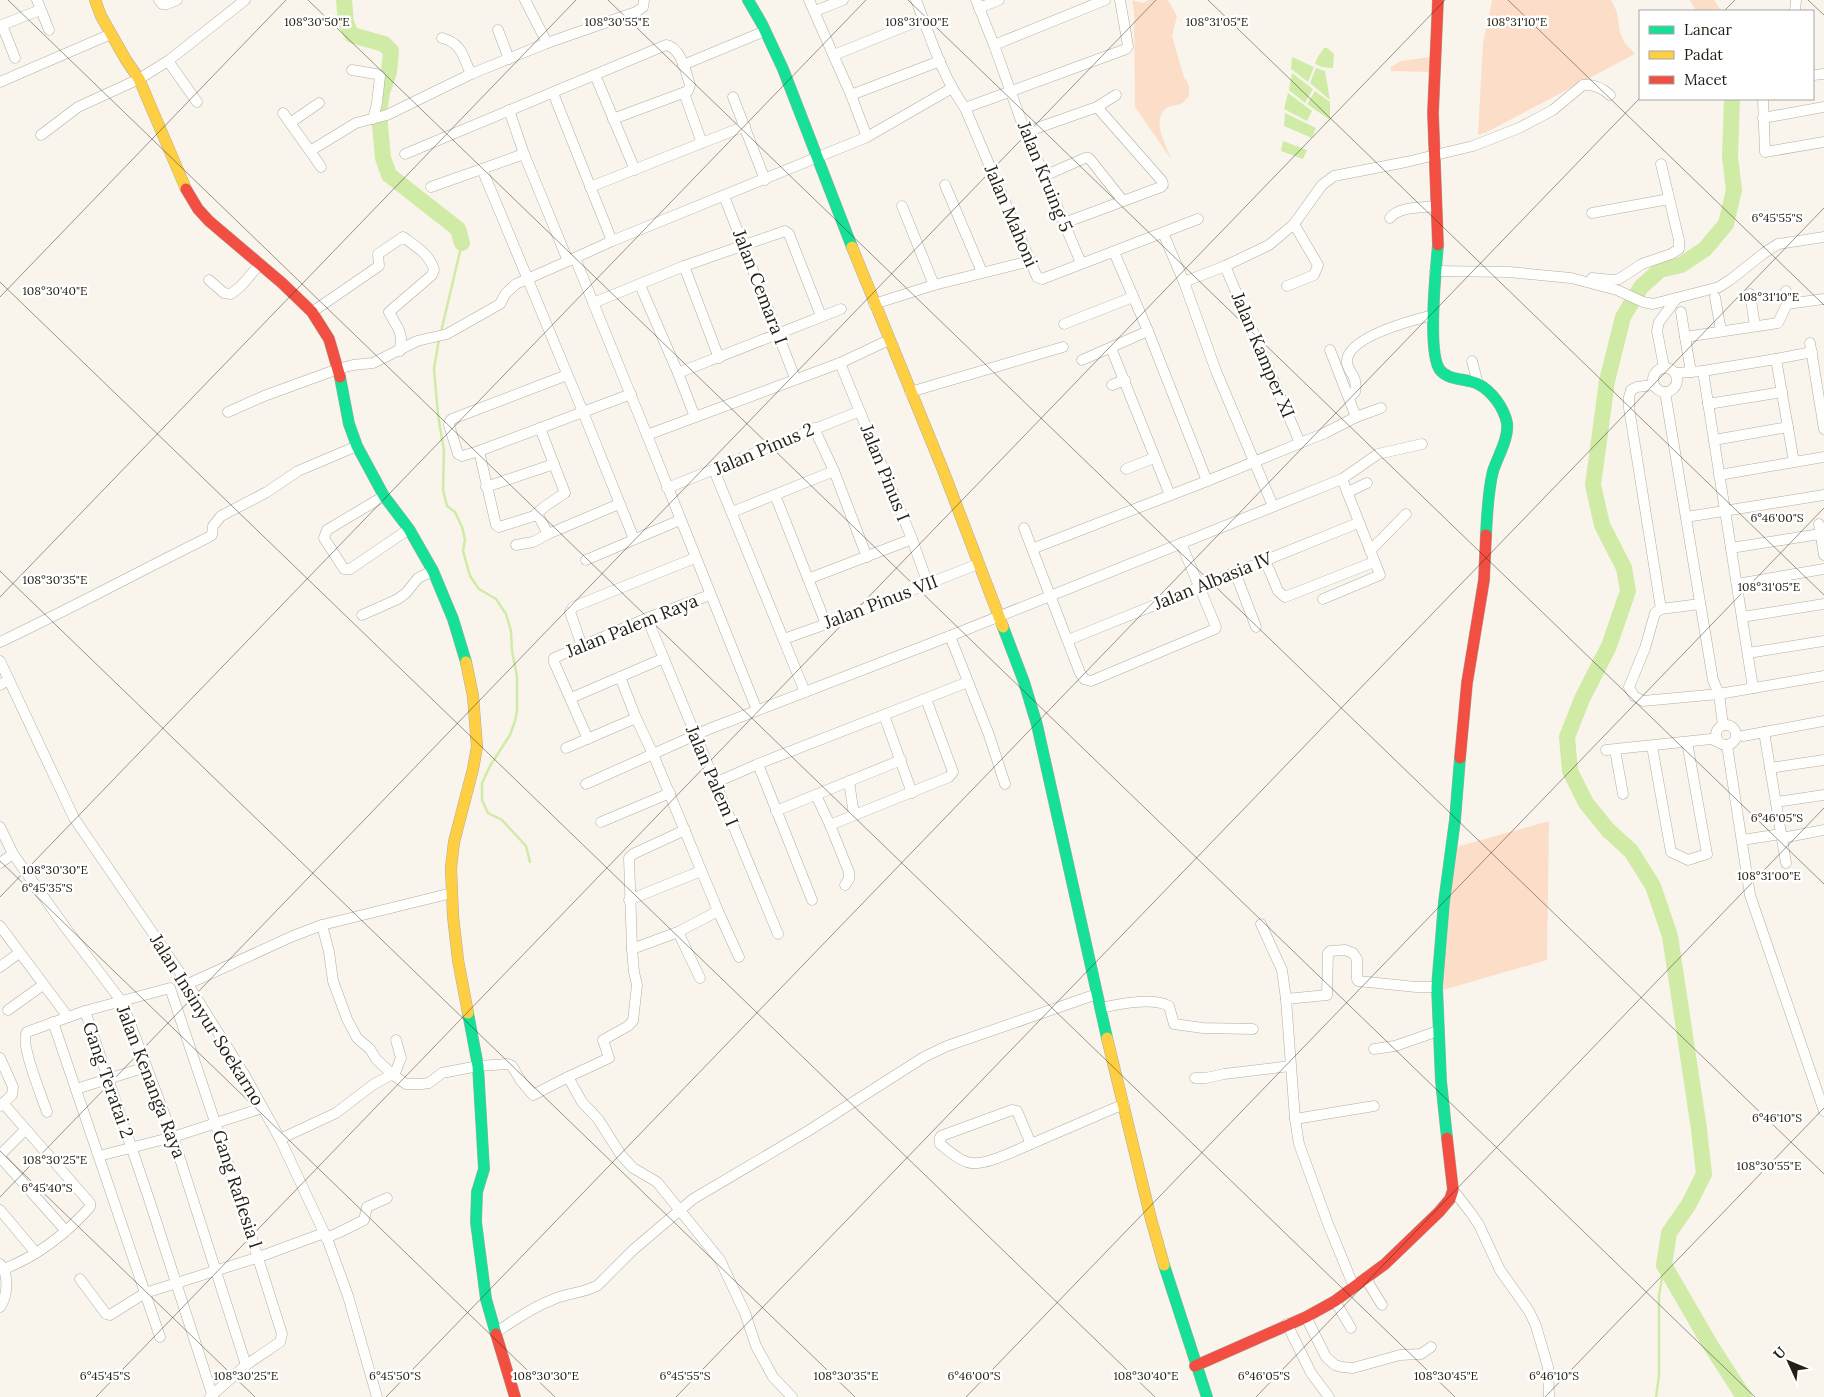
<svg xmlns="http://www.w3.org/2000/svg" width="1824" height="1397" font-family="Lora,serif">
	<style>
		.green { fill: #fcdec8 }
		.water { fill: #d0eba6 }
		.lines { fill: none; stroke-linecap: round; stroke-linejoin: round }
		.stream { stroke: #d0eba6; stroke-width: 2.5 }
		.river { stroke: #d0eba6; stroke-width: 16 }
		.street-casing { stroke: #b0ada4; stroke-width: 11 }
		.fast-casing { stroke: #b0ada4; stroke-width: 12 }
		.slow-casing { stroke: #b0ada4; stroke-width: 12 }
		.jam-casing { stroke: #b0ada4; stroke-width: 12 }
		.street { stroke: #fefefc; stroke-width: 10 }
		.fast { stroke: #16e098; stroke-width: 11 }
		.slow { stroke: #ffcf43; stroke-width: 11 }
		.jam { stroke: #f24e42; stroke-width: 11 }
		.ticks { fill: none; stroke: #231f14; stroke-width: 1; stroke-opacity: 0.45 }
		.labels { text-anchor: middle; stroke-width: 5; stroke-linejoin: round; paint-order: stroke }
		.street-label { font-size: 18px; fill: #231f14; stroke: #fff }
		.ticks-label { font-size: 12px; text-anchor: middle; fill: #231f14; stroke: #fff; stroke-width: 5; stroke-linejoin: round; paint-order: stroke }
	</style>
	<rect width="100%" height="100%" fill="#f9f5ec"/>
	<g class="green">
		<path d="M1132 0 1143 3 1149 0H1168L1177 16 1172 36 1184 77 1189 86V96C1186 99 1184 103 1180 104 1175 106 1169 105 1165 109 1152 122 1166 144 1171 159L1135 107 1134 11Z"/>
		<polygon points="1492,0 1611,0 1617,12 1620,32 1624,42 1635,54 1485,133 1478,135 1483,43"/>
		<polygon points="1690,0 1714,0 1720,9 1714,11 1696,11"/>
		<polygon points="1430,57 1429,72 1391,71 1391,67 1401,61"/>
		<polygon points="1549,821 1547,960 1443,990 1452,879 1456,847"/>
	</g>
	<g class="water">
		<polygon points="1324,48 1327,48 1334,54 1333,68 1322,67 1315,64 1317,58"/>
		<polygon points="1292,57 1314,67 1308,82 1291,69"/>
		<polygon points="1316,68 1325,71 1330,100 1310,83"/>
		<polygon points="1292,73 1313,89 1305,103 1289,90"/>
		<polygon points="1315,91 1330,102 1330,120 1307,104"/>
		<polygon points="1288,93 1312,111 1307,121 1284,109"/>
		<polygon points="1285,113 1316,128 1312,138 1284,126"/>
		<polygon points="1283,141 1307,150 1303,159 1281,151"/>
	</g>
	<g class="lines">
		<g class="stream">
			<polyline points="441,332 462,243"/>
			<polyline points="439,339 434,369 438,415 444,451 443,490 447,506 455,512 462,527 465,539 463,551 470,576 479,589 496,599 506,614 511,631 512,651 517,676 517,710 515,721 510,735 490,766 482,783 482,800 488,813 502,820 526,846 530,862"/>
			<polyline points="1656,1397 1659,1376 1659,1296 1664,1265"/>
		</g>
		<g class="river">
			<polyline points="344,0 346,23 352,35 384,44 391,51 389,72 382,92 380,106 380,125 383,158 389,175 458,229 462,243"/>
			<polyline points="1732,99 1730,157 1734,190 1726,224 1705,249 1681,265 1660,270 1641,287 1623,317 1607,381 1593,485 1602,525 1624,568 1628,591 1609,646 1582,699 1567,737 1570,771 1586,803 1608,830 1631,851 1653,886 1670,936 1699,1129 1704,1174 1689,1204 1669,1233 1664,1265 1711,1346 1744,1397"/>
		</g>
		<defs>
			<g id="street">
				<polyline points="37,0 49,30"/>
				<polyline points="159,0 162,4 167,4 177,0"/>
				<polyline points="525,0 547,43"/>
				<polyline points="809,0 851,95 867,137"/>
				<path d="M916 0C930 36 942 76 965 108L1126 49 1128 46 1120 0"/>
				<polyline points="976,0 994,45 1023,126 1081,263"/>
				<polyline points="979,8 999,0"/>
				<polyline points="815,11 843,0"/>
				<polyline points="1795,11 1796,0"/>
				<polyline points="498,30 509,59"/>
				<path d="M442 38C462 43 463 57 471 74"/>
				<polyline points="994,45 1105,0"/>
				<polyline points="834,55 923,19"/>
				<polyline points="15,58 2,25 40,10"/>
				<polyline points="168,61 197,102"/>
				<polyline points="683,65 765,31"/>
				<polyline points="352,70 376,74 380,76 377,103 373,119"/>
				<polyline points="595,75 635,170"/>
				<polyline points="1813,75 1824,74"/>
				<polyline points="0,82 111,34"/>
				<polyline points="553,93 612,241"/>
				<polyline points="684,93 702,143"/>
				<polyline points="851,95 940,61"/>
				<polyline points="733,97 765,180"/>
				<polyline points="1763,99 1765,152 1824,142"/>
				<polyline points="965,108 1037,277 1042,279 1198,219"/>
				<polyline points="509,110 524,154 568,261 612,241 867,137 952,88"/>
				<polyline points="283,113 310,151 356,123 387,115 471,74 547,43 636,12 643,7 644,0"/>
				<polyline points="1763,118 1824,107"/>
				<polyline points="290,123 319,103"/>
				<polyline points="1026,132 1097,107 1116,95"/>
				<polyline points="41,135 78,107 139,79 168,61 245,0"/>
				<polyline points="310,151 321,167"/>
				<path d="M405 154 666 45C681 47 686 73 690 85L688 91 613 119"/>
				<polyline points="482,169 583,412 634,539"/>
				<polyline points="1044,176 1085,158 1089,158 1123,201"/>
				<polyline points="945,185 982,272"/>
				<polyline points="431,187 524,154"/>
				<polyline points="590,187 745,126"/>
				<polyline points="724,196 795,378"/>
				<polyline points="902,206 934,285"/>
				<polyline points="1592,213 1669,199"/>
				<path d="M1390 218C1399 206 1422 208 1436 206"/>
				<polyline points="1064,223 1161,187 1163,185 1162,181 1097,107"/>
				<polyline points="1163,233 1184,282 1216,371 1273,506"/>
				<polyline points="1114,252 1148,331 1207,481"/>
				<polyline points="575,258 647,435 757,710"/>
				<polyline points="684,266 719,358"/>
				<polyline points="1225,266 1300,443"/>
				<polyline points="1435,271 1509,272 1571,278 1617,290 1643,302 1653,304 1719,287 1730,280 1764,253 1778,244 1824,237"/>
				<polyline points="1592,278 1612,280 1619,279 1642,264 1671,254 1679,249 1679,240 1661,164"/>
				<polyline points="209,280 224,293 231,294 241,286 260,264"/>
				<path d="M1184 282 1225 266 1269 245 1294 224 1322 185 1334 176 1406 162 1473 146 1519 128 1553 110 1583 85C1594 84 1602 88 1610 95"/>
				<polyline points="640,285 678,373 695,417"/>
				<polyline points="1287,286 1314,275 1318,265 1294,224"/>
				<polyline points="1786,291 1787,304"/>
				<polyline points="1750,294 1755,326"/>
				<polyline points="1715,297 1721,331"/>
				<polyline points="593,303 684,266 785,231 789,234 821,316"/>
				<polyline points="874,304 934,285 1030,261"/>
				<path d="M312 312 379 266 378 254 403 237C415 246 430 254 434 270L432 275 389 312 399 330 401 337 400 351"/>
				<polyline points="1681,312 1685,337"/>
				<polyline points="1064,324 1133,297"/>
				<polyline points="1810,343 1824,429"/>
				<polyline points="1111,348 1170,495"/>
				<polyline points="1330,350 1356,417"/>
				<polyline points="1776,359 1812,352"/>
				<polyline points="1082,360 1148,331"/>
				<polyline points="1472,361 1478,384"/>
				<polyline points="840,363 912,539 928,584"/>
				<polyline points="1664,367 1657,331 1659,322 1677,298"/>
				<circle cx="1665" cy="380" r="12"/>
				<polyline points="1703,371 1753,688"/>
				<polyline points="1691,372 1685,337 1778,323 1787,304 1824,299"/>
				<polyline points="678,373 841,309"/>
				<polyline points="1676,373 1703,371 1776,359 1794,462"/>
				<polyline points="567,375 452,419 450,421 449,425 458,454 462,456 479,451 631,394"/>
				<polyline points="1112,385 1125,380"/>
				<polyline points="1653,385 1637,387 1631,390 1629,397 1629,408 1661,609"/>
				<polyline points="910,392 1063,347"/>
				<polyline points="1665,392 1713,680 1719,694 1723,725"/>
				<path d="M1349 398 1355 392C1359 375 1345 370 1347 360 1350 336 1413 320 1433 315"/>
				<polyline points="1708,404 1782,392"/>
				<polyline points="228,412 264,396 338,369 353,365 373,363 417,341 447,334 500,304 506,293 516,284 568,261"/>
				<polyline points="814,428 834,471 867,557"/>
				<polyline points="647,435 840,363 889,340"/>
				<polyline points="1714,440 1788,427"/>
				<polyline points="479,451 496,525 499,527 534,516 544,507 565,493 540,428"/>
				<polyline points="1126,469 1154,458"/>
				<polyline points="714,470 805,692"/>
				<polyline points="1719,475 1824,457"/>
				<polyline points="486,487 554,464"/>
				<polyline points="667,488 860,411"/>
				<polyline points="1348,492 1367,483"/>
				<polyline points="775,495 826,624"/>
				<polyline points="384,496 327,530 324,538 344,569 350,569 409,529"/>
				<polyline points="732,512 834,471"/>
				<polyline points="537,513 548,534 619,504"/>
				<polyline points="1686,517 1824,495"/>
				<polyline points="1819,524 1824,555"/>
				<polyline points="1024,528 1080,673 1084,679 1091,681 1215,629 1216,627 1181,543"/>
				<polyline points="516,545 533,542 548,534"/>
				<polyline points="1731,548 1820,534"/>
				<polyline points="1033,550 1037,547 1207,481 1325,433 1356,417 1381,408"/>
				<polyline points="1370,551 1406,514"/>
				<polyline points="586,560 680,520"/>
				<polyline points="1265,560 1278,591 1285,597 1374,562"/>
				<polyline points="1235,572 1256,627"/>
				<polyline points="808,579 912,539"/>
				<polyline points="1737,584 1824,569"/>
				<polyline points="1323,599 1380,575 1342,479"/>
				<polyline points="1700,604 1661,609 1655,613 1645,648 1629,687 1634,696 1643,701 1719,694 1824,676"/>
				<polyline points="362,615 398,599 406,593 418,578 433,571"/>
				<polyline points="1742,617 1824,604"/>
				<polyline points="647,618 778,934"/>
				<polyline points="950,636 989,735 1005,784"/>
				<polyline points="784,639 826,624 978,564"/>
				<polyline points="1068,640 1358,523"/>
				<path d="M0 642C70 609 138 572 207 538L212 535 213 526 221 516 267 492 298 471 357 446"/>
				<polyline points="582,646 570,612 573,607 695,558"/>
				<polyline points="1748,653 1824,641"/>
				<polyline points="0,661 74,818 187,983 244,1074 280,1139 328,1241 348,1296 377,1397"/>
				<polyline points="620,677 636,718 653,754 718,911 739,957"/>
				<polyline points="0,685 9,680"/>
				<polyline points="571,698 664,658"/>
				<polyline points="884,715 912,793"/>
				<circle cx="1726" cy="735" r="10"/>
				<polyline points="1764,732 1786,863"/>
				<polyline points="1743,736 1824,721"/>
				<polyline points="588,739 554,662 554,658 647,618 710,595"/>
				<polyline points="1727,745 1750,895 1824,1111"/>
				<polyline points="1652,746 1671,852 1688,860 1707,854 1687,742"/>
				<polyline points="566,748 636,718"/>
				<polyline points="1606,750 1711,739 1718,742"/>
				<polyline points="1615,750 1623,794"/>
				<polyline points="758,764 812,900"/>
				<polyline points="1770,768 1824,760"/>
				<polyline points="849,781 854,815"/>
				<polyline points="715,783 758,764 968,682"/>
				<polyline points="586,784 709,729 950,636 1342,479 1378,454 1422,444"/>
				<polyline points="816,795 830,825 949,777 953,772 926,699"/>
				<polyline points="1776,802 1824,795"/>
				<polyline points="776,811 901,760"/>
				<polyline points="601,822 670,793"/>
				<polyline points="830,825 849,872 849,879 845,885"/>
				<polyline points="0,827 13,854 65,927 122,1002 173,1137 246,1365"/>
				<polyline points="685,830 633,854 629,858 632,949 634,972 637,985 633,1021 628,1026 603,1040 609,1058 568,1077 582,1102 598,1119 621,1155 633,1168 657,1182 720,1260 745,1313 756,1346 773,1377 792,1397"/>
				<polyline points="1782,838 1824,830"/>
				<polyline points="1742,840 1781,834"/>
				<polyline points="0,863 13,854"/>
				<polyline points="629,900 701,871"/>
				<polyline points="1261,924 1282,970 1286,999 1295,1119 1299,1144 1328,1224 1354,1287"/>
				<polyline points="322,925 329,952 333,981 347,1019 357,1038 370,1049 376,1059 393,1075 406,1084 422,1084 429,1083 442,1073 478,1066 508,1064 512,1066 521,1081 533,1095 568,1077"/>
				<polyline points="0,926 68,1017"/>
				<polyline points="678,932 700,978"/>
				<polyline points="632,949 678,932 718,911"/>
				<polyline points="0,967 19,953"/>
				<polyline points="188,984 293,936 322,925 452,893"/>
				<polyline points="1286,999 1327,995 1328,953 1330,951 1345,950 1353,953 1357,959 1357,979 1358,981 1416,987 1437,987"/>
				<path d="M1100 1008C1119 1004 1152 997 1169 1006L1174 1024 1203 1028 1253 1029"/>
				<polyline points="8,1010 43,985"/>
				<polyline points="85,1011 149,1199 212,1394"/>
				<polyline points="53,1022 160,1337"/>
				<polyline points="1374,1049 1395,1046 1438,1031"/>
				<polyline points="0,1058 13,1087 12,1095 0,1106"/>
				<polyline points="1195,1078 1206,1078 1224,1074 1290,1066"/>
				<polyline points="76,1089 146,1067"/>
				<path d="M3 1103 90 1203V1207C66 1234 37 1256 4 1269"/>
				<path d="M1012 1110 1017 1111 1031 1144C1015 1150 983 1168 967 1162 957 1159 948 1150 940 1144V1138L941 1136Z"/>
				<path d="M47 1112C42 1097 19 1042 27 1032L85 1011 170 988 215 1122 282 1334 280 1342 246 1365 210 1397"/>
				<polyline points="1295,1119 1374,1106"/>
				<polyline points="280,1139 336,1113 374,1084 395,1073 401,1058 396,1040"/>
				<polyline points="1031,1144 1124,1104"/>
				<polyline points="0,1155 25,1130"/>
				<polyline points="99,1156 173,1137 262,1108"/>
				<polyline points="0,1157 66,1231"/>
				<polyline points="1453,1190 1471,1213 1479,1225 1500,1270 1529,1311 1536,1326 1548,1367 1549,1397"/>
				<polyline points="0,1210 36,1253"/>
				<polyline points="326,1238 340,1232 364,1220 367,1207 387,1198"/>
				<path d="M0 1264C9 1274 8 1296 0 1307"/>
				<polyline points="80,1279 106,1314 110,1315 145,1293 259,1257 324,1233"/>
				<polyline points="1366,1279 1382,1305"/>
				<polyline points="1335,1301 1351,1328"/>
				<polyline points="1306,1317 1326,1357 1335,1365 1342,1367 1353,1368 1400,1355 1421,1354 1431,1347"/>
				<polyline points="1287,1324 1311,1373 1329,1397"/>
				<path d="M497 1332C515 1319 533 1307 554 1299 568 1293 585 1293 598 1285L633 1250 693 1199 808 1131 924 1057 947 1046 1097 994"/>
			</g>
			<g id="fast">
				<polyline points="748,0 762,24 783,69 852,247"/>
				<path d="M1438 245C1436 268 1427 353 1440 370 1449 381 1466 378 1478 384 1492 391 1504 408 1507 423 1509 438 1498 456 1493 471 1488 491 1487 514 1486 535"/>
				<polyline points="340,377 349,424 357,446 384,496 409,529 433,571 453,619 466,662"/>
				<polyline points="1003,627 1024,682 1037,725 1107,1038"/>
				<polyline points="468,1013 478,1066 484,1169 477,1192 476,1222 486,1299 496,1334"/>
				<polyline points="1447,1138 1441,1081 1437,987 1444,902 1455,820 1460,758"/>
				<polyline points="1164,1265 1207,1397"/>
			</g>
			<g id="slow">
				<polyline points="95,0 101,16 126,60 139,79 186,189"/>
				<polyline points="852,247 943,470 1003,627"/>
				<polyline points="466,662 473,696 477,747 473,769 454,842 451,868 453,916 458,960 468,1013"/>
				<polyline points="1107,1038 1151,1219 1164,1265"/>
			</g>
			<g id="jam">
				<polyline points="186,189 198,209 209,221 282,283 312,312 329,339 340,377"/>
				<polyline points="1438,245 1433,113 1438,0"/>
				<polyline points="1460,758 1467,683 1484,580 1486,535"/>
				<polyline points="496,1334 515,1397"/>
				<polyline points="1195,1366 1306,1317 1335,1301 1385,1264 1439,1212 1450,1199 1453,1190 1447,1138"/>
			</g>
		</defs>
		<use href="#street" class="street-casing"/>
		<use href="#fast" class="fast-casing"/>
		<use href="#slow" class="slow-casing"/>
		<use href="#jam" class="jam-casing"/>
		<use href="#street" class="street"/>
		<use href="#fast" class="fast"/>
		<use href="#slow" class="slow"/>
		<use href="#jam" class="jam"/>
	</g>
	<path class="ticks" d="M8 0 1455 1397M308 0 1755 1397M608 0 1824 1174M908 0 1824 884M1208 0 1824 595M1508 0 1824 305M1808 0 1824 15M1724 11 1735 0M0 282 1155 1397M0 297 286 0M0 571 855 1397M0 597 576 0M0 861 555 1397M0 897 866 0M0 1151 255 1397M0 1197 1156 0M96 1397 1445 0M386 1397 1640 98M676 1397 1824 208M966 1397 1824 508M1256 1397 1824 808M1545 1397 1824 1108"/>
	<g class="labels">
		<g class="street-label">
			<text transform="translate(1045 177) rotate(68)" y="6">Jalan Kruing 5</text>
			<text transform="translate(1011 216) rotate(67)" y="6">Jalan Mahoni</text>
			<text transform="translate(760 287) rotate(69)" y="6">Jalan Cemara I</text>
			<text transform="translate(1263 355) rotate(67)" y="6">Jalan Kamper XI</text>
			<text transform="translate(764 449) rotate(-23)" y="6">Jalan Pinus 2</text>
			<text transform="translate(885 473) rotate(68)" y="6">Jalan Pinus I</text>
			<text transform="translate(1213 581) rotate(-22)" y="6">Jalan Albasia lV</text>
			<text transform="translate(881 602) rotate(-21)" y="6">Jalan Pinus VII</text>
			<text transform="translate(632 626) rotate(-22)" y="6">Jalan Palem Raya</text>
			<text transform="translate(712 776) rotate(67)" y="6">Jalan Palem I</text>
			<text transform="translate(207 1020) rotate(58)" y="6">Jalan Insinyur Soekarno</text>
			<text transform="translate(108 1080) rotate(71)" y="6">Gang Teratai 2</text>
			<text transform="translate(151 1082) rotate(69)" y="6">Jalan Kenanga Raya</text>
			<text transform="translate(237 1189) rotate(72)" y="6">Gang Raflesia l</text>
		</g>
	</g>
	<g class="ticks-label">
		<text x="317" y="26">108°30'50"E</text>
		<text x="617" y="26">108°30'55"E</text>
		<text x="917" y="26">108°31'00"E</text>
		<text x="1217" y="26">108°31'05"E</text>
		<text x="1517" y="26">108°31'10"E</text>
		<text x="1777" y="222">6°45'55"S</text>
		<text x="55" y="295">108°30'40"E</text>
		<text x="1769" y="301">108°31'10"E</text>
		<text x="1777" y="522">6°46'00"S</text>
		<text x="55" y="584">108°30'35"E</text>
		<text x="1769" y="591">108°31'05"E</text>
		<text x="1777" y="822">6°46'05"S</text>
		<text x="55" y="874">108°30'30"E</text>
		<text x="1769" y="880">108°31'00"E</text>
		<text x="47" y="892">6°45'35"S</text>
		<text x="1777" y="1122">6°46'10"S</text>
		<text x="55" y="1164">108°30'25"E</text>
		<text x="1769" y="1170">108°30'55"E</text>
		<text x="47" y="1192">6°45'40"S</text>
		<text x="105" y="1380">6°45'45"S</text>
		<text x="395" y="1380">6°45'50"S</text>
		<text x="685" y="1380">6°45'55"S</text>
		<text x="974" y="1380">6°46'00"S</text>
		<text x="1264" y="1380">6°46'05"S</text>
		<text x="1554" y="1380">6°46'10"S</text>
		<text x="246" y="1380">108°30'25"E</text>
		<text x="546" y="1380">108°30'30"E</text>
		<text x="846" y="1380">108°30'35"E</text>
		<text x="1146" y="1380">108°30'40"E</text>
		<text x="1446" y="1380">108°30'45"E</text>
	</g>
	<rect x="1639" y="10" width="175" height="90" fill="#ffffff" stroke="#a7a5a1"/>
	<rect x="1649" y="26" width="25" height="8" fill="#16e098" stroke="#a7a5a1"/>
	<text x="1684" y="35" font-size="15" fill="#231f14">Lancar</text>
	<rect x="1649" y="51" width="25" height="8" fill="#ffcf43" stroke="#a7a5a1"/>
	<text x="1684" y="60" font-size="15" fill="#231f14">Padat</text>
	<rect x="1649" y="76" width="25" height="8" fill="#f24e42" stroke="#a7a5a1"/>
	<text x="1684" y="85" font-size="15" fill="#231f14">Macet</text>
	<g transform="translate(1789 1362) rotate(314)" stroke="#ffffff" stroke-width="4" paint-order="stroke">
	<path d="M0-4L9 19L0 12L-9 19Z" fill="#231f14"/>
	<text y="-8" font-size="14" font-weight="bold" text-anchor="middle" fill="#231f14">U</text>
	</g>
</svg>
